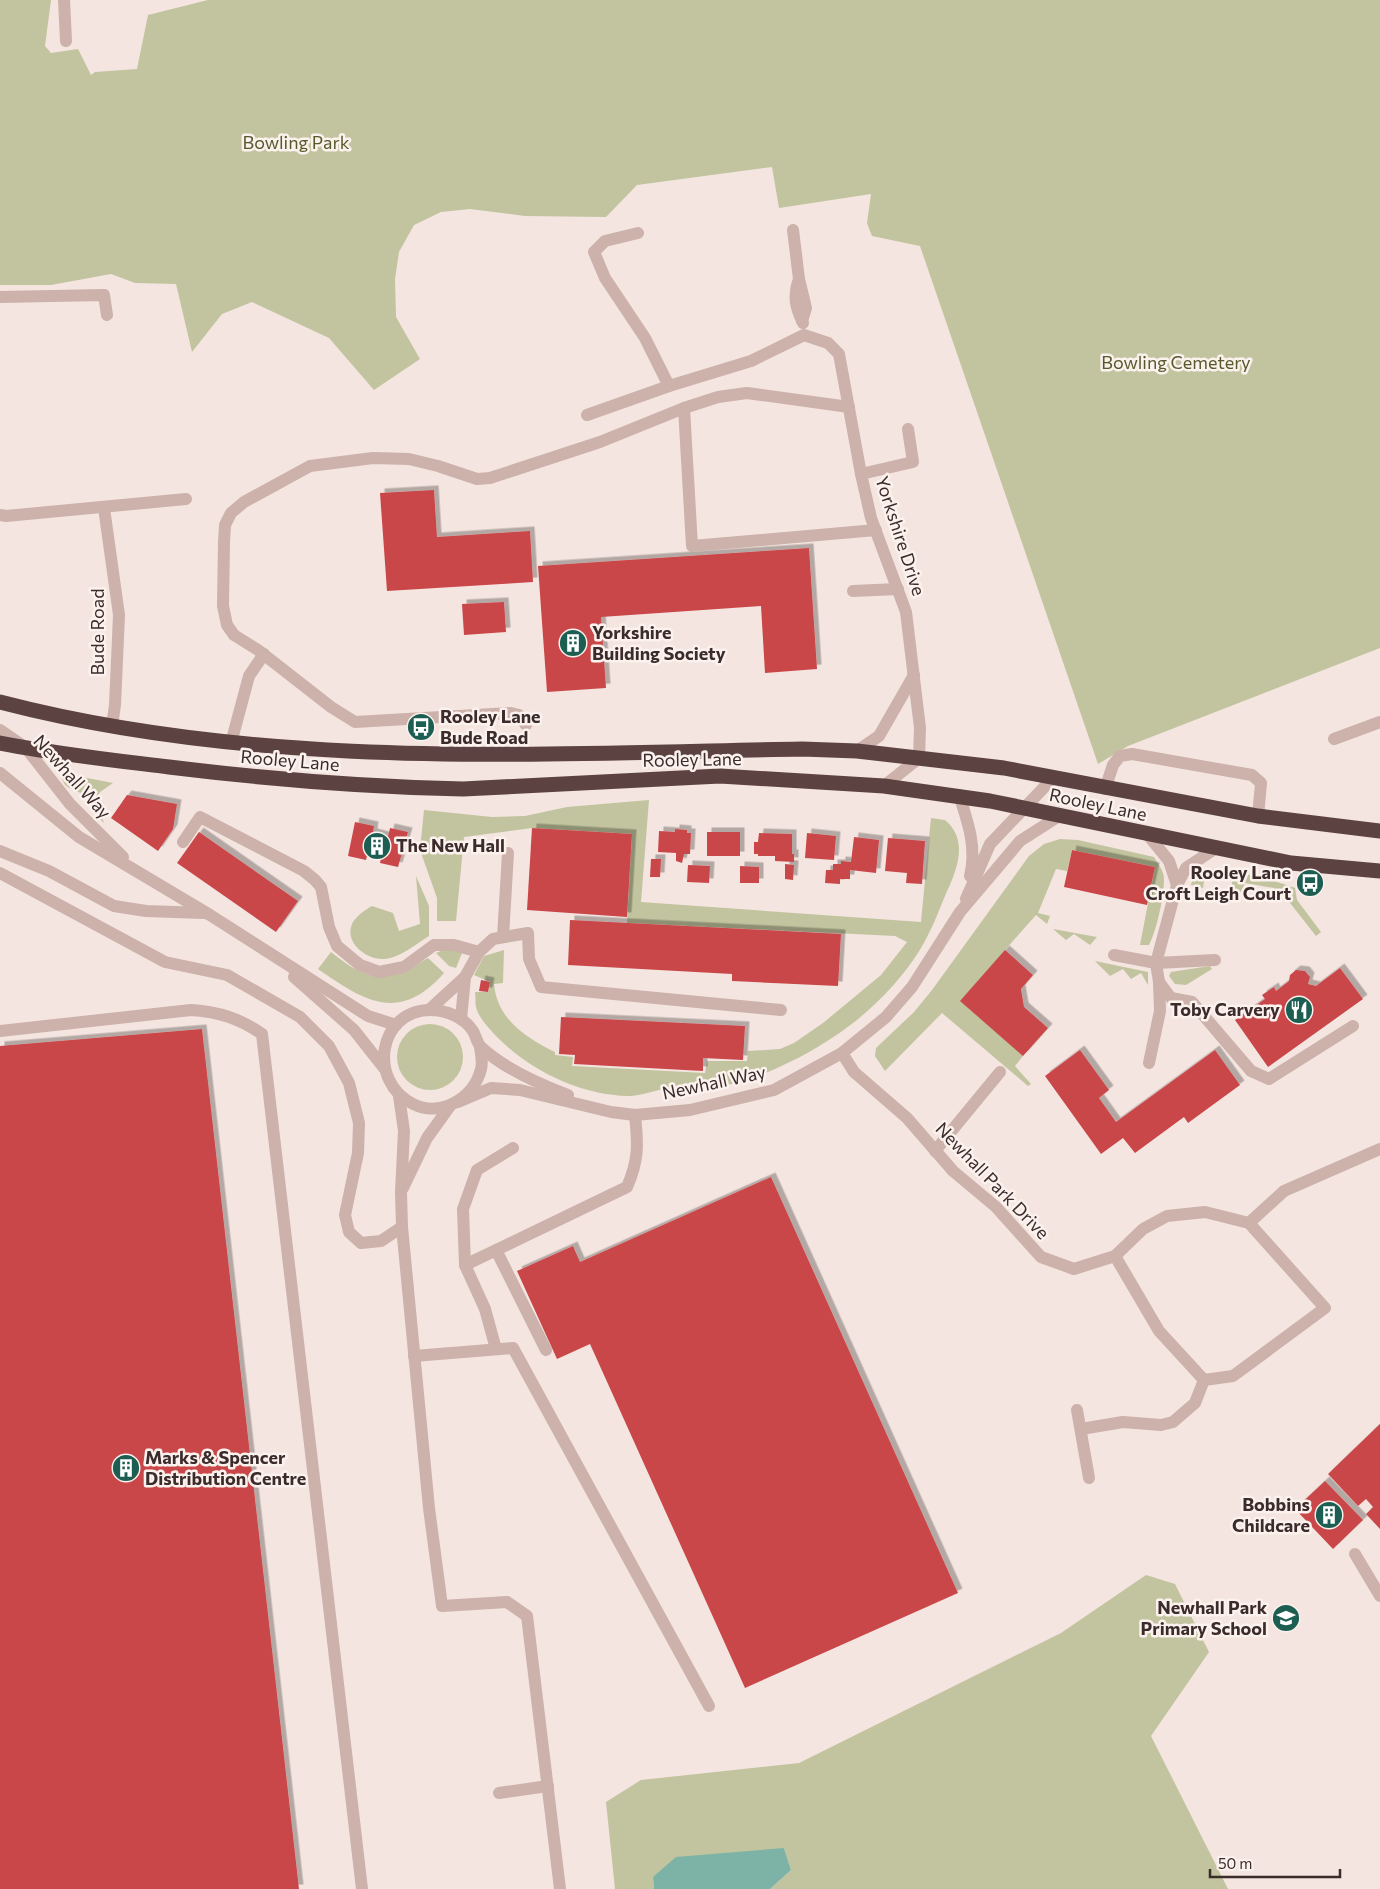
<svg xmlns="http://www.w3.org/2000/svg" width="1380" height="1889" font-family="Commissioner,sans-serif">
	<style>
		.green { fill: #c1c49e }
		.water { fill: #7db3a7 }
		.building { fill: #ca4749; filter: url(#shadow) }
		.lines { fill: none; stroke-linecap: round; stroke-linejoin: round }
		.minor { stroke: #cdb1ab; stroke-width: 12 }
		.highway { stroke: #5c4241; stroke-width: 15 }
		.labels { text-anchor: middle; stroke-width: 5; stroke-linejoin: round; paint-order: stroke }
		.park-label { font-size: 18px; fill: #555a2d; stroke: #fbf1ed }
		.street-label { font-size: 18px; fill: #3b2b2a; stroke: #fbf1ed }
		.poi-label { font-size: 18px; font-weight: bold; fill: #3b2b2a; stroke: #fbf1ed; text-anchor: start }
	</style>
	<defs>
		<filter id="shadow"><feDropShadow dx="4.5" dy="-4.5" stdDeviation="0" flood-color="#0004"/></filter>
	</defs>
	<rect width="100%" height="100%" fill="#f4e5e0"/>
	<g class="green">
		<polygon points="0,0 51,0 45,46 51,53 78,49 91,75 95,72 137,69 148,15 208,0 1380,0 1380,648 1128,746 1098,764 920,246 872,236 867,223 871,194 779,208 772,167 637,185 606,217 525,216 470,209 441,212 414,225 399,252 395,279 396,317 420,359 374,390 329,338 252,302 222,314 192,352 176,284 135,283 111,274 51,285 0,285"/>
		<path d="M66 774 113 783 100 792 96 801 104 823 94 814C92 784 63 797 62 776Z"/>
		<path d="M649 800 641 902 921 922 931 818 945 820C970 841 956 872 945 896 939 910 934 924 927 937 908 975 870 1013 835 1036 805 1056 771 1073 737 1083 722 1087 704 1082 688 1084 671 1085 643 1096 629 1096 579 1095 529 1070 495 1035 488 1027 479 1018 476 1007 475 1003 476 997 475 992H488L490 982 474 975 484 956 504 950 503 983 494 984C497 1019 526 1038 555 1052V1055L573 1057 572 1066 705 1073 707 1061H747L748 1051 780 1049 794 1043 823 1023 881 975 907 942 895 936 627 923 632 834 532 828 464 837 456 921H437V898L420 850 424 810 492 817 525 816 567 807Z"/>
		<path d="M1060 839 1078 840 1154 857C1158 864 1164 871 1164 879 1164 896 1157 930 1149 945H1140L1155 867 1072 850 1067 871 1056 869 1038 913 1050 916 1047 924 1036 915 1005 950 1023 1056 1015 1066 1031 1084 1028 1086 942 1013 885 1071 875 1056 876 1048 914 1012 932 990 1029 856 1044 844Z"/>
		<polygon points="1207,868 1263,877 1295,888 1297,900 1321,932 1316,936 1283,894 1272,900 1274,888 1245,883 1241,892 1232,887 1232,881 1205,875 1203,888 1191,885 1192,881"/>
		<path d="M416 876 429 906V936C416 944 400 958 384 959 367 960 344 943 352 924 356 916 365 910 372 906L393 913 399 931 420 924Z"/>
		<polygon points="1053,929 1097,937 1090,945 1074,934 1066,940"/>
		<polygon points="449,948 462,953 456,968 449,966 436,953"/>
		<path d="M331 952C370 984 387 982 428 958L444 973C399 1024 364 1001 318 969Z"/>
		<polygon points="1095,961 1148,972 1148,985 1141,973 1131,979 1123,969 1110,976"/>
		<polygon points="1210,966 1212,969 1186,985 1175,984 1169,976 1171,972"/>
		<circle cx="430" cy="1057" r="33"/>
		<polygon points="1146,1575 1175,1584 1209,1652 1151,1736 1228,1889 770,1889 791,1870 784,1848 653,1877 654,1889 615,1889 606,1802 641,1780 799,1763 1061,1633"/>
	</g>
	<polygon class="water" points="784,1848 791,1870 770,1889 654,1889 653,1877 676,1857"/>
	<g class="building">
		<polygon points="434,490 437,537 530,531 533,582 387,591 380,493"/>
		<polygon points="809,548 817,669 765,673 761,606 601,617 606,688 547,692 538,566"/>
		<polygon points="504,602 506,632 464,635 462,604"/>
		<polygon points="127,795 177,804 173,829 158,851 111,818"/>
		<polygon points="355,822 374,826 373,833 388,837 390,828 408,832 398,867 380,863 381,858 367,856 366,860 348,856"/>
		<polygon points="532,828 632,834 627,917 527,910"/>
		<polygon points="675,829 687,830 687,833 691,833 690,854 684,854 682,863 676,861 676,853 658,852 659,831 675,832"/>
		<polygon points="199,832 298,901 276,932 177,863"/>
		<rect x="707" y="832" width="33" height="24"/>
		<polygon points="759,833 792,834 792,854 794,854 794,862 775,861 775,856 758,856 758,854 754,854 754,842 758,842"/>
		<polygon points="807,833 836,836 834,860 805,858"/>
		<polygon points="854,837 879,840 876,873 850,870 850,879 840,879 840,884 825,883 826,870 833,870 833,864 841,864 841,861 851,862"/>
		<polygon points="888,838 925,841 922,884 906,883 907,873 885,871"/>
		<polygon points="1072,850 1155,867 1147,905 1064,887"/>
		<polygon points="651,859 661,859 660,877 650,877"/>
		<polygon points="785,864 794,865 793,880 785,879"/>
		<polygon points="688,865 710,866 709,883 687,882"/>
		<polygon points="740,866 759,867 759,883 740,883"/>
		<polygon points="570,920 841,934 838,986 732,981 732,974 568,965"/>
		<polygon points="1005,950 1033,975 1021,989 1024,1007 1048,1028 1023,1056 960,1001"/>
		<polygon points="1340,968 1363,999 1268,1067 1235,1020 1265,999 1262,995 1274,987 1276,991 1289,981 1290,975 1296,970 1305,971 1310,977 1308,984 1316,986"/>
		<polygon points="481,980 490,982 488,992 479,991"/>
		<polygon points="561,1017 745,1026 743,1060 703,1058 703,1071 574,1064 575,1055 559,1054"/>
		<polygon points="202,1029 299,1889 0,1889 0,1046"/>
		<polygon points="1080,1050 1109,1090 1099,1098 1116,1122 1215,1050 1240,1085 1188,1123 1184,1117 1135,1153 1123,1138 1101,1154 1045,1076"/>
		<polygon points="771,1177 958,1593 745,1688 590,1344 557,1359 517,1271 573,1246 580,1262"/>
		<polygon points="1380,1424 1380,1529 1366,1514 1373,1507 1366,1499 1358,1506 1328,1474"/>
		<polygon points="1325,1481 1363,1520 1333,1549 1295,1509"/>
	</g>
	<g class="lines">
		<g class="minor">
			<polyline points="64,0 66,41"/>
			<polyline points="793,230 799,279 806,308 802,321"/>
			<polyline points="638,233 605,241 594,252 605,278 645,338 669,386"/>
			<path d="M799 279C793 296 795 306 803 323"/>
			<polyline points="0,297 104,295 107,315"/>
			<polyline points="684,408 692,546 876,530"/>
			<polyline points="587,415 669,386 751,361 804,335 828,343 839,354 861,474 871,518 906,612 920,728 919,758 884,786"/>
			<polyline points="861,474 913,462 908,429"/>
			<polyline points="104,508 119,615 115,705 112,726"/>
			<polyline points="0,515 6,516 186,499"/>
			<polyline points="853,591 898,589"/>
			<polyline points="526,725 519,715 511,713 355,722 331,707 258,650 234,635 227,625 223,606 224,542 225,525 231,513 244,502 310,466 373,458 409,459 438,466 477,479 490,478 600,442 684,408 718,397 747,393 849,407"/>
			<polyline points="0,730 26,748 70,804 123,857"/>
			<polyline points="1334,739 1380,722"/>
			<polyline points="231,743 249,676 264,654"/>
			<polyline points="857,751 879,736 914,675"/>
			<polyline points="0,773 79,837 210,915 368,1016 396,1025"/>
			<polyline points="1105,789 1113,765 1120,756 1132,754 1252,775 1261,783 1258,816"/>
			<path d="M959 795C968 822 977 848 970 876"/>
			<polyline points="1148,835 1169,861 1177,885"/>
			<polyline points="183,842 200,817 304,871 315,880 321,887 329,927 337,946 360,965 379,972 404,967 434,945 454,945 479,952"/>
			<polyline points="1216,848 1186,868 1177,885 1156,963 1159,982 1171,998 1192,1002 1251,1071 1269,1079 1353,1026"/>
			<polyline points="0,851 49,871 114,906 146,911 203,913"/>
			<polyline points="0,873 165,962 227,975 300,1017 329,1046 349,1083 359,1123 358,1153 345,1215 349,1232 361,1243 381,1241 402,1227"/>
			<polyline points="966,899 990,844 1053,778"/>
			<polyline points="503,937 508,853"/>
			<polyline points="1114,955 1156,963 1215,960"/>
			<polyline points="294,977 354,1030 384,1068"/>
			<polyline points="429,1010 465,977 479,952 493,939 528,933 529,959 541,987 781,1010"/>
			<polyline points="461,1019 465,977"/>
			<path d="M0 1031 191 1010C219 1012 239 1018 262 1034L362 1889"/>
			<path d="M480 1047C481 1054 483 1063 481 1069 474 1098 441 1118 413 1104 368 1082 377 1011 430 1010 446 1010 464 1017 473 1031 476 1036 477 1044 482 1048 505 1069 539 1084 568 1095"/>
			<polyline points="842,1053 854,1072 907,1118 953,1171 996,1207 1041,1257 1074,1269 1115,1256 1143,1229 1167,1216 1205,1212 1249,1223"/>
			<polyline points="1149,1063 1160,1011 1159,982"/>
			<polyline points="399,1096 404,1131 401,1192 402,1227 429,1508 442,1606 507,1602 527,1616 560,1889"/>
			<polyline points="458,1102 491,1088 520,1090 611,1112 635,1115 690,1110 774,1090 842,1053 886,1017 912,987 960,912 1020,841 1059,816"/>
			<polyline points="935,1151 1000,1072"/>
			<polyline points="403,1188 427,1138 450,1106"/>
			<polyline points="1249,1223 1284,1191 1380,1149"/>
			<polyline points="496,1250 546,1350"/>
			<polyline points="1115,1256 1159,1331 1204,1380"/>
			<path d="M465 1265 627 1187C639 1160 638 1144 635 1115"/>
			<polyline points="496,1349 485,1309 465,1265 463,1209 477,1170 513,1148"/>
			<polyline points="414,1356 513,1348 709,1706"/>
			<polyline points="1204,1380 1233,1376 1325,1308 1249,1223"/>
			<polyline points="1077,1410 1089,1478"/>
			<polyline points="1081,1429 1123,1422 1161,1425 1173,1422 1195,1403 1204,1380"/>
			<polyline points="1355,1554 1380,1596"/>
			<polyline points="499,1793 548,1786"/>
		</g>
		<g class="highway">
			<path d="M0 702C261 770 535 754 802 749L857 751 1004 768 1258 816 1380 831"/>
			<path d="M0 743C56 754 112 760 169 767 267 779 364 787 463 789L720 776 884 786 990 801 1291 863 1380 871"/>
		</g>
	</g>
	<defs>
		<symbol id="building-disc" viewBox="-11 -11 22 22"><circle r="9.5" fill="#1d5e52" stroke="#fbf1ed"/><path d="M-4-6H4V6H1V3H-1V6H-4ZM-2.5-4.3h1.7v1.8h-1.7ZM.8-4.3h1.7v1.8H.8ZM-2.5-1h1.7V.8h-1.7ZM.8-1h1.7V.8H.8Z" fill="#fff"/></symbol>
		<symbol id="bus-disc" viewBox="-11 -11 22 22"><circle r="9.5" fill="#1d5e52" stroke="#fbf1ed"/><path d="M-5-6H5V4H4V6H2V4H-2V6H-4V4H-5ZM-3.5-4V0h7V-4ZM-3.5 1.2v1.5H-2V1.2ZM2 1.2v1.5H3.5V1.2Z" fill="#fff"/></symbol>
		<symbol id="restaurant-disc" viewBox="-11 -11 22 22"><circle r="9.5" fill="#1d5e52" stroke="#fbf1ed"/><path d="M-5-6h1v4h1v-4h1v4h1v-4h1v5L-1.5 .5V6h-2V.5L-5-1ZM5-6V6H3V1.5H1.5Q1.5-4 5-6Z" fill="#fff"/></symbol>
		<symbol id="school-disc" viewBox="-11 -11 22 22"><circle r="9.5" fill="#1d5e52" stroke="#fbf1ed"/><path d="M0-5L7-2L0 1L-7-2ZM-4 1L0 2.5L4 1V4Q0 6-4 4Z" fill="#fff"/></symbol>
	</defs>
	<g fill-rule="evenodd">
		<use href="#building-disc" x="557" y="627" width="32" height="32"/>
		<use href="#bus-disc" x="405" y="711" width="32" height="32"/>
		<use href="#building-disc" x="361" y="830" width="32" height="32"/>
		<use href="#bus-disc" x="1294" y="867" width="32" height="32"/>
		<use href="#restaurant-disc" x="1283" y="994" width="32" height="32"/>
		<use href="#building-disc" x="110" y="1452" width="32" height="32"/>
		<use href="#building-disc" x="1313" y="1499" width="32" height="32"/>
		<use href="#school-disc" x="1270" y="1602" width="32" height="32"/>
	</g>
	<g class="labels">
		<g class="park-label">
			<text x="296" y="149">Bowling Park</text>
			<text x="1176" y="369">Bowling Cemetery</text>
		</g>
		<g class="street-label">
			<text transform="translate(900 536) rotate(72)" y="6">Yorkshire Drive</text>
			<text transform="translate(98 632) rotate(-90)" y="6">Bude Road</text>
			<text transform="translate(692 760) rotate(-1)" y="6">Rooley Lane</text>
			<text transform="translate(290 761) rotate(5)" y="6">Rooley Lane</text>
			<text transform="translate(72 777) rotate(48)" y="6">Newhall Way</text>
			<text transform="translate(1098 805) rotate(12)" y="6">Rooley Lane</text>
			<text transform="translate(714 1083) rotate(-12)" y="6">Newhall Way</text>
			<text transform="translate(992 1181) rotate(46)" y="6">Newhall Park Drive</text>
		</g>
		<g class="poi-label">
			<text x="592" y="639">Yorkshire<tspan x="592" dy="21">Building Society</tspan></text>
			<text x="440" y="723">Rooley Lane<tspan x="440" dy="21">Bude Road</tspan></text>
			<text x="396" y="852">The New Hall</text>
			<text x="1291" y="879" text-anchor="end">Rooley Lane<tspan x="1291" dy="21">Croft Leigh Court</tspan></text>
			<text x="1280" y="1016" text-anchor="end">Toby Carvery</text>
			<text x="145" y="1464">Marks &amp; Spencer<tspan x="145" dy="21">Distribution Centre</tspan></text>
			<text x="1310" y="1511" text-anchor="end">Bobbins<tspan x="1310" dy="21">Childcare</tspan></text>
			<text x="1267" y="1614" text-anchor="end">Newhall Park<tspan x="1267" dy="21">Primary School</tspan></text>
		</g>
	</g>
	<path d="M1210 1869v8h130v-8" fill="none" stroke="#3b2b2a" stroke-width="2.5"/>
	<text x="1218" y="1869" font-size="15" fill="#3b2b2a" stroke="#fbf1ed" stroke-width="4" paint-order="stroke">50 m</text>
</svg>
